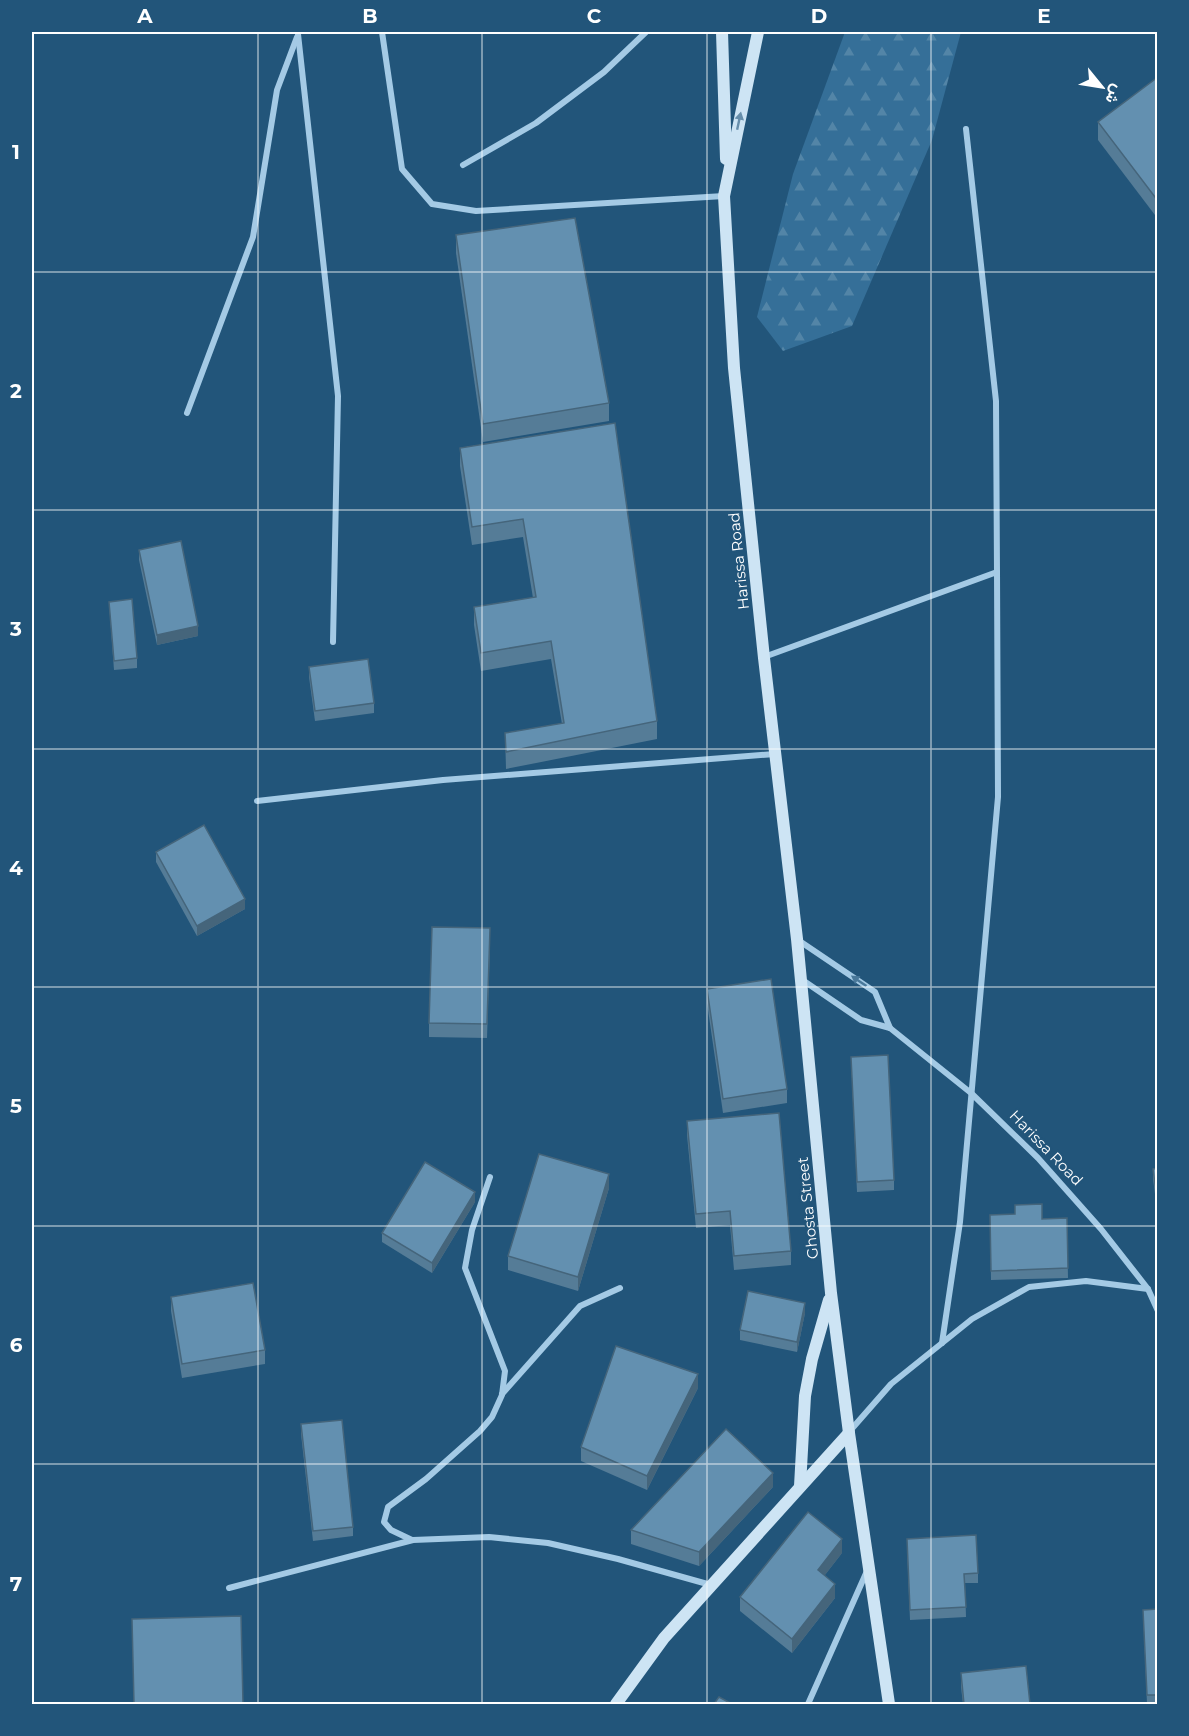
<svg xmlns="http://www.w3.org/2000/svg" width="1189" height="1736" font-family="Montserrat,Vazirmatn,sans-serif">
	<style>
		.forest { fill: url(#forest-firs) }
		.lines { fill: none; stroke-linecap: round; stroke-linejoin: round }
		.street { stroke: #a4cae5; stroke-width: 6 }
		.secondary { stroke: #cde4f4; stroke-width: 12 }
		.wall { fill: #557c97 }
		.shaded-wall { fill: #45657b }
		.building { fill: #6390b0; stroke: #45657b; stroke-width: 1.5 }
		.oneway { fill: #668eab }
		.oneway2 { fill: #49789a }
		.grid { fill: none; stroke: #fff; stroke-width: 1.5; stroke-opacity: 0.55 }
		.labels { text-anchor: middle; stroke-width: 4.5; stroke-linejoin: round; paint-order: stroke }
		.street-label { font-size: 15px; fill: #fff; stroke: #22557a }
		.neatline { fill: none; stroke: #fff; stroke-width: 2 }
		.grid-label { font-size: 20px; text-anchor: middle; font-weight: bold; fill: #fff }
	</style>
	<defs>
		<pattern id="forest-firs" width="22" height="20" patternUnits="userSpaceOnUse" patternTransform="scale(1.5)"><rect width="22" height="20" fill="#356f98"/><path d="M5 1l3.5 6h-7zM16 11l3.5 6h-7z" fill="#5385a7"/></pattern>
	</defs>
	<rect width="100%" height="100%" fill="#22557a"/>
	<polygon class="forest" points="845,32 961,32 932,140 852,326 783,351 757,317 793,174"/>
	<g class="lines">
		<g class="street">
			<polyline points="382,32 402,169 432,204 476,211 724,196"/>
			<polyline points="298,34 338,396 333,642"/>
			<polyline points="966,129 996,401 997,572"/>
			<polyline points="463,165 536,123 604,72 646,32"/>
			<polyline points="187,413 253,237 277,90 297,37"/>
			<polyline points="764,657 997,572 998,797 960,1222 942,1343"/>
			<polyline points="257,801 443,780 775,754"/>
			<polyline points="798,940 875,992 890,1028"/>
			<polyline points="801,979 861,1020 890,1028 971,1093 1038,1158 1101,1229 1148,1289 1158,1311"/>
			<polyline points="502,1394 580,1306 620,1288"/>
			<polyline points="849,1432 891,1384 972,1319 1029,1287 1086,1281 1148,1289"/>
			<polyline points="412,1540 391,1530 384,1522 388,1507 426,1479 480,1431 492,1417 502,1395 505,1371 465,1268 472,1230 490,1177"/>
			<polyline points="229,1588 413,1540 489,1537 548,1543 618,1559 711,1585"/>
			<polyline points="808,1704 867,1571"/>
		</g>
		<g class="secondary">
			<polyline points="722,32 726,159"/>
			<polyline points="758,32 724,196 734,368 764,658 797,939 831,1293 849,1433 889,1704"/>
			<polyline points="800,1486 805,1396 812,1359 829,1300"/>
			<polyline points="616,1704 664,1638 849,1433"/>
		</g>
	</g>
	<g class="wall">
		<polygon points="1158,77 1158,219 1098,140 1098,122"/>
		<polygon points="456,235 609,403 609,421 483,442 456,253"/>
		<polygon points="615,423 657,721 657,739 506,769 505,733 562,724 551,659 481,671 474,625 474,607 533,598 523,537 472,545 460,466 460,448"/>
		<polygon points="139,550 198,636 157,645 139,560"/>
		<polygon points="109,602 137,658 137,668 114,670"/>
		<polygon points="309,667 374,703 374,713 315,721 309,677"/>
		<polygon points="156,852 245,909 197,936 156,862"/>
		<polygon points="490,942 487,1038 429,1037 429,1023"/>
		<polygon points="707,989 787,1089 787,1103 723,1113 707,1003"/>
		<polygon points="851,1057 894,1180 894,1190 857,1192"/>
		<polygon points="687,1121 791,1251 791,1265 734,1270 730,1225 696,1228 687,1135"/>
		<polygon points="1158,1168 1158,1216 1153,1179 1153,1169"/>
		<polygon points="609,1188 578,1291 508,1270 508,1256"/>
		<polygon points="475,1202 432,1273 382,1242 382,1233"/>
		<polygon points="990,1215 1042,1219 1067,1218 1068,1278 991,1280"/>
		<polygon points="171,1297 265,1350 265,1364 182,1378 171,1311"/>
		<polygon points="805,1313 797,1352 740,1340 740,1330"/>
		<polygon points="698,1388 647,1490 581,1461 581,1447"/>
		<polygon points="301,1424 353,1527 353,1536 313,1541 301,1434"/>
		<polygon points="773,1487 699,1566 631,1544 631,1530"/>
		<polygon points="907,1548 978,1573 978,1583 965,1583 966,1617 910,1620"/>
		<polygon points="842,1553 824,1576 835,1598 792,1653 740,1611 740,1597"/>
		<polygon points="1158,1609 1158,1704 1147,1704 1143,1610"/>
		<polygon points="961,1673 1030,1704 963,1704 961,1687"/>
	</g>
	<g class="shaded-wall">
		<polygon points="198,626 198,636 157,645 157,635"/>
		<polygon points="245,899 245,909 197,936 197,926"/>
		<polygon points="609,1174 609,1188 578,1291 578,1277"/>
		<polygon points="475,1192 475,1202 432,1273 432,1263"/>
		<polygon points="805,1303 805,1313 797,1352 797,1342"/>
		<polygon points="698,1374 698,1388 647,1490 647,1476"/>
		<polygon points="773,1473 773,1487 699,1566 699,1552"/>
		<polygon points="842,1539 842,1553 818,1584 818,1570"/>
		<polygon points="835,1584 835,1598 792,1653 792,1639"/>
	</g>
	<g class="building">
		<polygon points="1158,77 1158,201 1098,122"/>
		<polygon points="575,218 609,403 483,424 456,235"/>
		<polygon points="615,423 657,721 506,752 505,733 564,723 551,641 481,653 474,607 536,597 523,519 472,527 460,448"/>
		<polygon points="181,541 198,626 157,635 139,550"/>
		<polygon points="132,599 137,658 114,661 109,602"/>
		<polygon points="368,659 374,703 315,711 309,667"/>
		<polygon points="204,825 245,899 197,926 156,852"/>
		<polygon points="432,927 490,928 487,1024 429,1023"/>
		<polygon points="771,979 787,1089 723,1099 707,989"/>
		<polygon points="888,1055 894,1180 857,1182 851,1057"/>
		<polygon points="779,1113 791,1251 734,1256 730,1211 696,1214 687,1121"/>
		<polygon points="539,1154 609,1174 578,1277 508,1256"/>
		<polygon points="425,1162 475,1192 432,1263 382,1233"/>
		<polygon points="1158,1168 1158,1206 1153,1169"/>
		<polygon points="1042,1204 1042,1219 1067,1218 1068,1268 991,1271 990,1215 1015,1214 1015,1205"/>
		<polygon points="253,1283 265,1350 182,1364 171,1297"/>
		<polygon points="748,1291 805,1303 797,1342 740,1330"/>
		<polygon points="616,1346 698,1374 647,1476 581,1447"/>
		<polygon points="342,1420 353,1527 313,1531 301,1424"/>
		<polygon points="726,1429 773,1473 699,1552 631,1530"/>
		<polygon points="808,1512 842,1539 818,1570 835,1584 792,1639 740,1597"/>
		<polygon points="976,1535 978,1573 964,1574 966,1607 910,1610 907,1539"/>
		<polygon points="1158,1609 1158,1695 1147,1695 1143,1610"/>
		<polygon points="241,1616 243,1704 134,1704 132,1619"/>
		<polygon points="1026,1666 1030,1704 964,1704 961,1673"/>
		<polygon points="719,1697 732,1704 714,1704"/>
	</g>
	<defs><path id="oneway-solid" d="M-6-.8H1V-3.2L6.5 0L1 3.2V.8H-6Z" transform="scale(1.5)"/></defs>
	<use class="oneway" href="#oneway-solid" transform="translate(739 121) rotate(-78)"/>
	<use class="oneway2" href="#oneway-solid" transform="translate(859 981) rotate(-146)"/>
	<path class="grid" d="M258 32V1704M482 32V1704M707 32V1704M931 32V1704M32 272H1158M32 510H1158M32 749H1158M32 987H1158M32 1226H1158M32 1464H1158"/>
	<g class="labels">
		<g class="street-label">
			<text transform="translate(739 561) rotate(-96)" y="5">Harissa Road</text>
			<text transform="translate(1046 1148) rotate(46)" y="5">Harissa Road</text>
			<text transform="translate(808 1208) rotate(-96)" y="5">Ghosta Street</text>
		</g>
	</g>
	<rect width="1189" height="1736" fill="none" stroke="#22557a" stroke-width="66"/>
	<g transform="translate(1102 87) rotate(120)" stroke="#22557a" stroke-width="4.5" paint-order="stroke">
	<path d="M0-4.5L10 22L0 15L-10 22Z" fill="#ffffff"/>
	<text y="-9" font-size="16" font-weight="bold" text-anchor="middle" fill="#ffffff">ش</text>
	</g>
	<rect x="33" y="33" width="1123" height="1670" class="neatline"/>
	<g class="grid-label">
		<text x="145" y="23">A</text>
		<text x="370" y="23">B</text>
		<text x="594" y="23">C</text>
		<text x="819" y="23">D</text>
		<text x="1044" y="23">E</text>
		<text x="16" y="159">1</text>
		<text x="16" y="398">2</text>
		<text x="16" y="636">3</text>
		<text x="16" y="875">4</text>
		<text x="16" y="1113">5</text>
		<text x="16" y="1352">6</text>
		<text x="16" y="1591">7</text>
	</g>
</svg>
